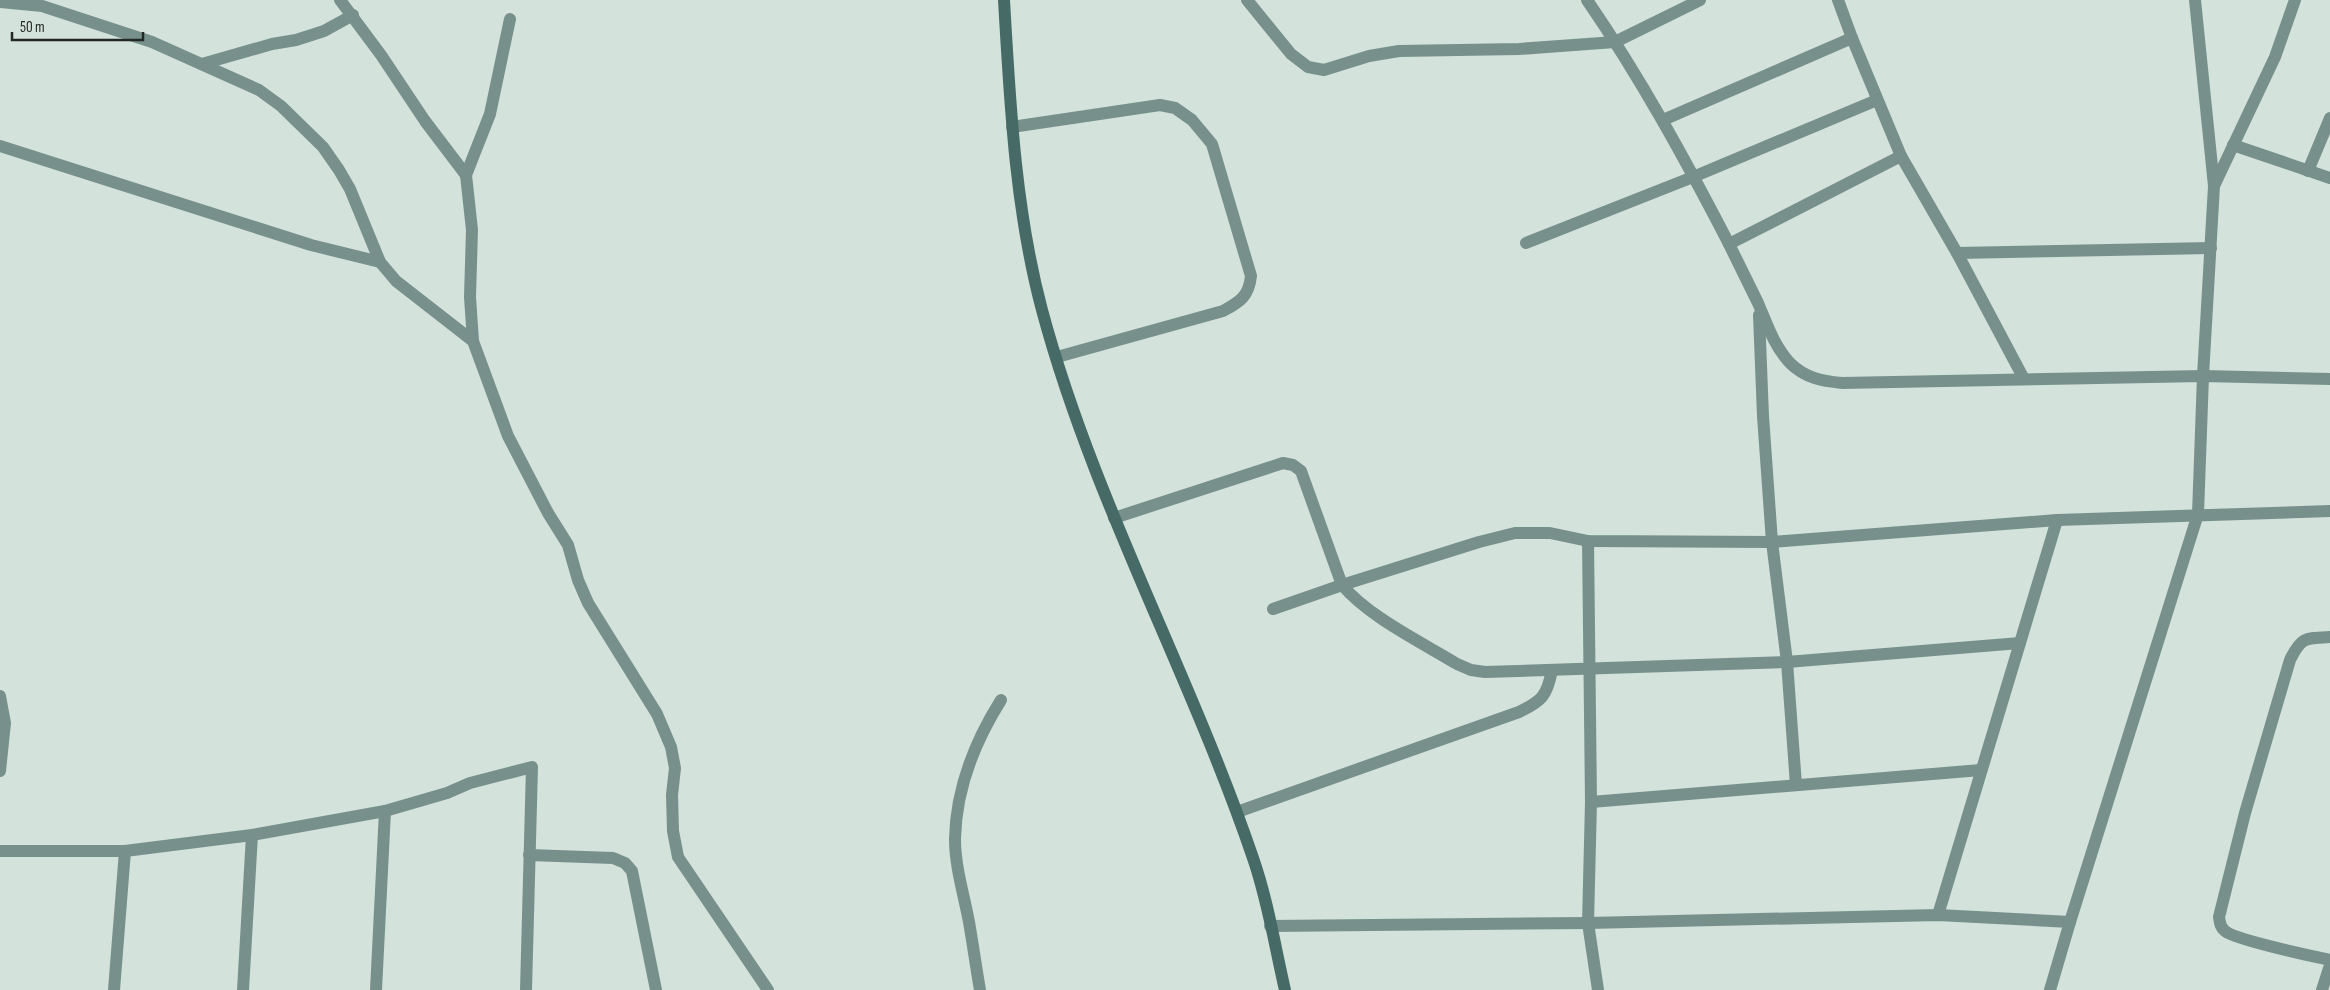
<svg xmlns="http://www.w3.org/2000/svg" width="2330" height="990" font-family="'Sofia Sans Condensed',sans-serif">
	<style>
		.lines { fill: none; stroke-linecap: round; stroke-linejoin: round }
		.street { stroke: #78908c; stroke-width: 12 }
		.secondary { stroke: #466a65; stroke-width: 12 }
	</style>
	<rect width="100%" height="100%" fill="#d3e2da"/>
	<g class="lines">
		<g class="street">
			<polyline points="340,0 381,55 425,121 466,175"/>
			<polyline points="1247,0 1291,54 1308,67 1324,70 1369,56 1399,51 1519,49 1615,42 1700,0"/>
			<path d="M1587 0C1640 77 1685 159 1728 242 1738 262 1748 283 1758 303 1767 324 1774 346 1790 363 1805 378 1822 381 1842 383L2203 376 2330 379"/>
			<polyline points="1838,0 1852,38 1901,156 1957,253 2024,379"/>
			<polyline points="2195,0 2214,186"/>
			<polyline points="0,2 42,6 152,42 259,90 281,106 323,147 339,170 350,189 380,262 396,281 473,341"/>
			<polyline points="510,19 490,114 466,175 472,230 470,297 473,341 508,436 548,513 568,545 578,580 588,603 657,714 671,747 675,768 672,795 673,831 678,857 768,990"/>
			<polyline points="202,64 272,44 296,40 324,31 353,15"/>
			<polyline points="1663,120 1852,38"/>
			<path d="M1012 127 1160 105 1175 108 1192 120 1212 144 1251 276C1249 296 1240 302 1223 311L1057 357"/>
			<polyline points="2233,145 2330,178"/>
			<polyline points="0,146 311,245 380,262"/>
			<polyline points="2308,171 2330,118"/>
			<polyline points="1526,243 1693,177 1877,100"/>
			<polyline points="1729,244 1901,156"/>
			<polyline points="1957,253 2211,248"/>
			<polyline points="1759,315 1763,416 1772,542 1787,662 1796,785"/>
			<path d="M1114 518 1283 463 1293 465 1301 471 1342 585C1369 617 1421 642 1457 664L1471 670 1485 672 1787 662 2020 643"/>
			<polyline points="1588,541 1591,802 1588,923 1598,990"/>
			<polyline points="1273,609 1342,585 1479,542 1515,533 1550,533 1588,541 1772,542 2057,520 2330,511"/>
			<path d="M2330 637C2305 638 2301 637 2290 660L2245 813 2219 917C2220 923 2220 927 2225 931 2235 940 2312 956 2330 960"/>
			<polyline points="0,696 5,723 0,771"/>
			<polyline points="1591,802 1981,770"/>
			<path d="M1237 812 1519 712C1542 701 1547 696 1552 670"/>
			<polyline points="0,851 125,851 252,835 385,811 447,793 470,783 532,767 526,990"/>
			<polyline points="529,855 613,858 625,863 632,871 656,990"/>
			<polyline points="1938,915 2057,520"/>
			<polyline points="1270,926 1588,923 1938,915 2070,922"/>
			<polyline points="114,990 125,851"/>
			<polyline points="243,990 252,835"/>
			<polyline points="376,990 385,811"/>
			<path d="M980 990C976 967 973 945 969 922 964 895 955 867 955 839 956 788 974 743 1001 700"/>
			<polyline points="2050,990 2070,922 2198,514 2203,376 2214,186 2275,57 2295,0"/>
			<polyline points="2322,990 2330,965"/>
		</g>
		<path class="secondary" d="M1004 0C1010 103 1015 209 1042 310 1093 500 1190 673 1253 858 1268 901 1275 947 1285 990"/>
	</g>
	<path d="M12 32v8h131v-8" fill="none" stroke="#222825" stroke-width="2.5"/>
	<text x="20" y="32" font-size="15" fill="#222825" stroke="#d3e2da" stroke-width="4" paint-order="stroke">50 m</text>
</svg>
